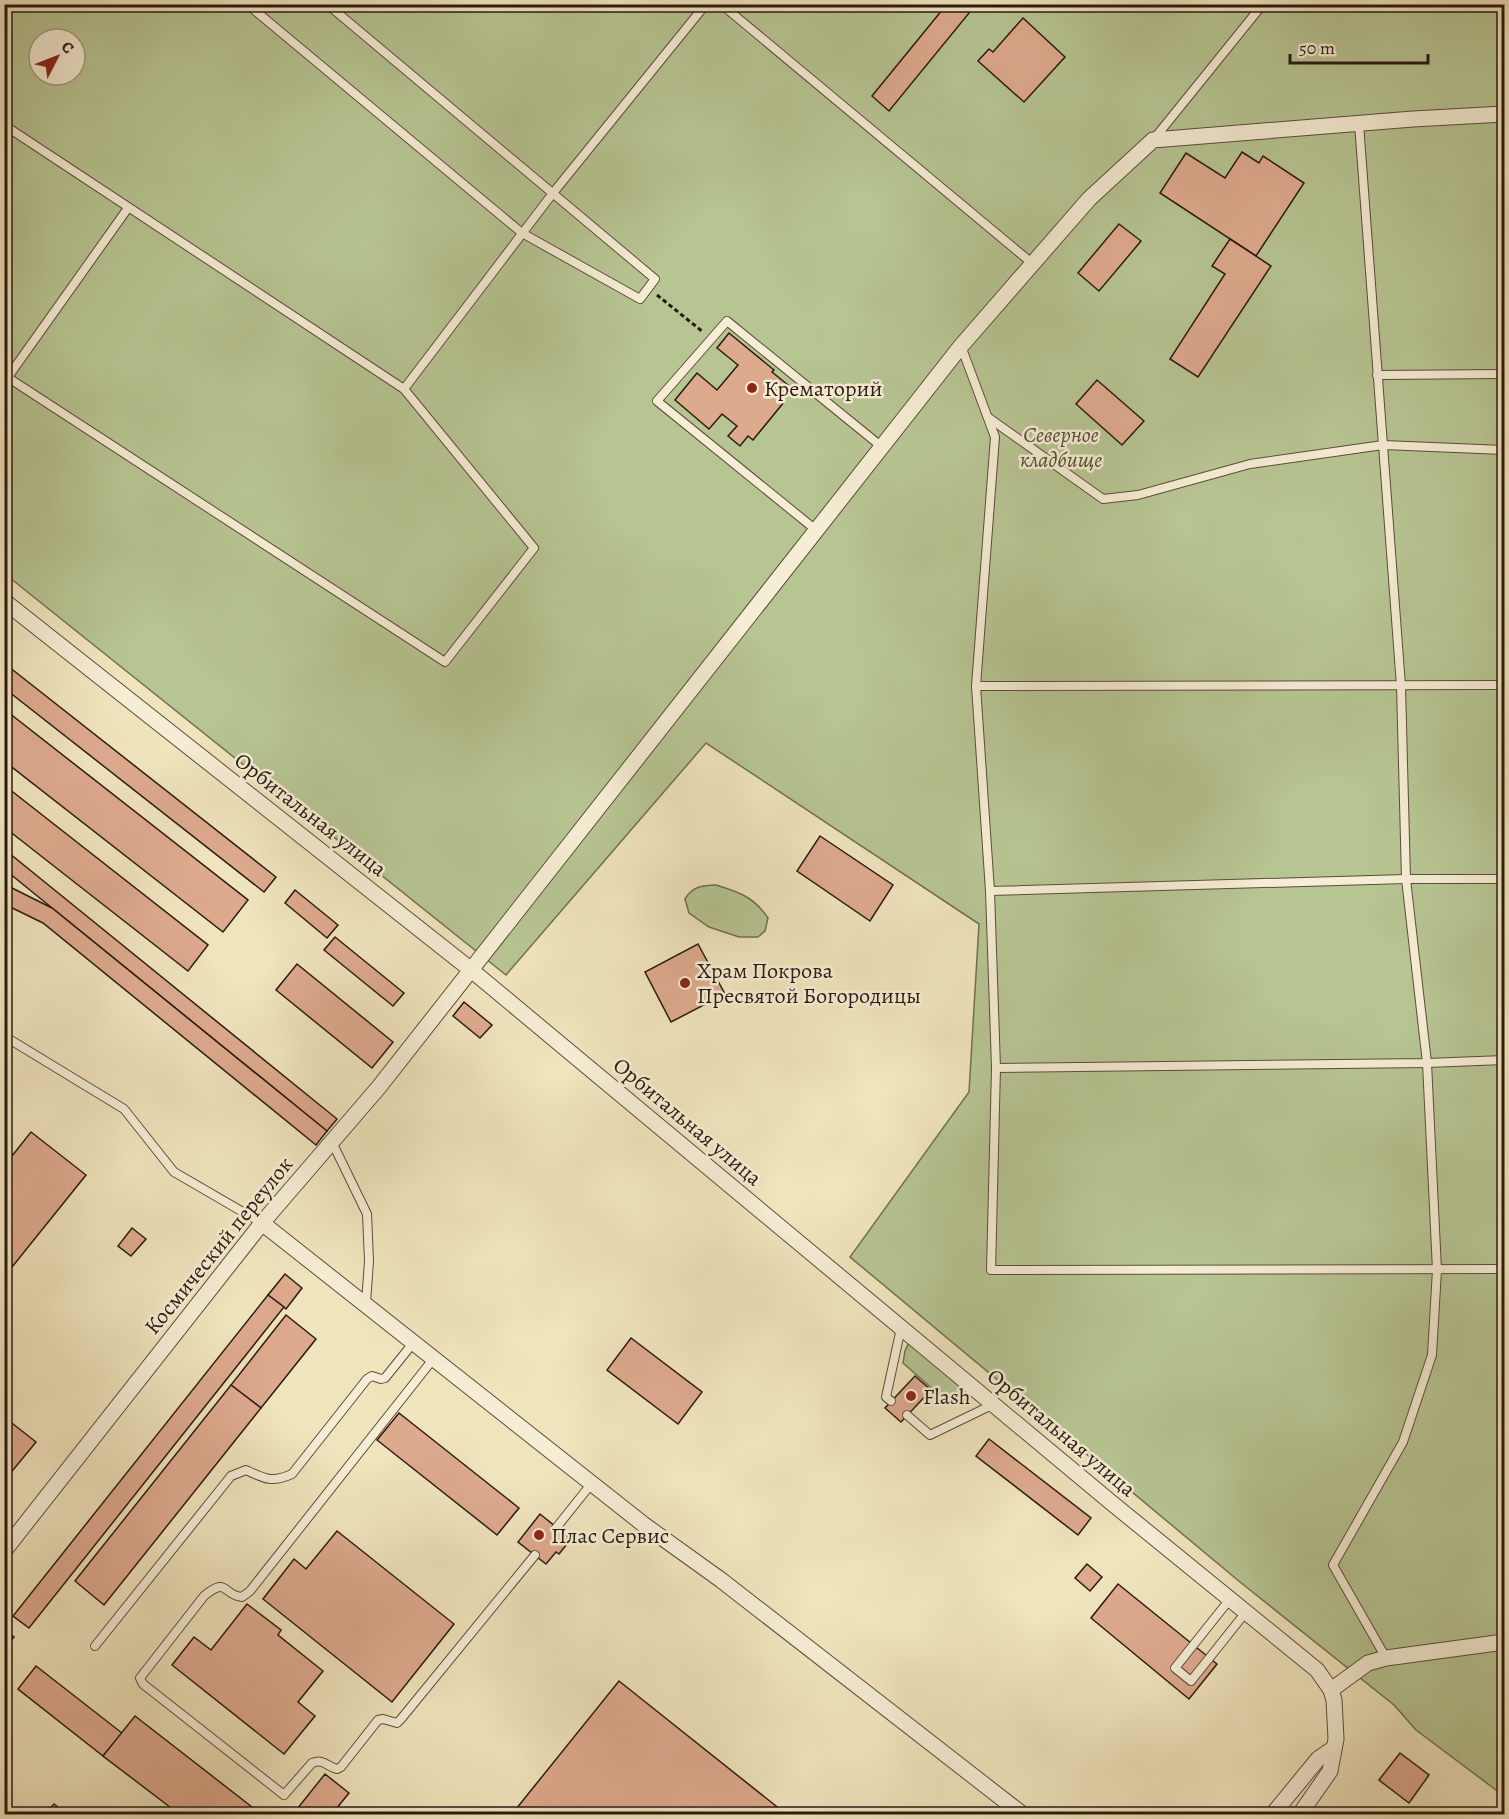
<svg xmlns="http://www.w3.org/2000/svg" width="1509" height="1819" font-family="Alegreya,serif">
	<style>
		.green { fill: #b7c593; stroke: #707052; stroke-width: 1.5; fill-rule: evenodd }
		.building { fill: #deaa8e; stroke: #2a1a11; stroke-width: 1.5 }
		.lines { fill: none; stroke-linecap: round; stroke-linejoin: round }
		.lane-casing { stroke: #5c4c3c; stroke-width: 10 }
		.street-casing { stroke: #5c4c3c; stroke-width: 17 }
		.path { stroke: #2a1a11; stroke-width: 3; stroke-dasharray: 4.5 3; stroke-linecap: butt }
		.lane { stroke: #f5edd4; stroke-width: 8 }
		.street { stroke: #f5edd4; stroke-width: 15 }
		.poi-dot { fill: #8f2418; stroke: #f5edd4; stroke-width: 2 }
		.labels { text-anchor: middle; stroke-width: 5; stroke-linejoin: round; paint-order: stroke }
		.poi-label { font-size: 22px; fill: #2a1a11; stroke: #f5edd4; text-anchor: start }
		.park-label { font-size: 22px; font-style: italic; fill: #544d38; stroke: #f5edd4 }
		.street-label { font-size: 22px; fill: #2a1a11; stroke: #f5edd4 }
	</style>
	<rect width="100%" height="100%" fill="#f0e4bd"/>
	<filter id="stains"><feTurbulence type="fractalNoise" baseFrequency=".00333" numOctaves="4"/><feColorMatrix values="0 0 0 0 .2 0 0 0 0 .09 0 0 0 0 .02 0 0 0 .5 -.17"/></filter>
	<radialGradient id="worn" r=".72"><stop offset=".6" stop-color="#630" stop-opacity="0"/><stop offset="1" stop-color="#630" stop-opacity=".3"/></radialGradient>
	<g class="green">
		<path d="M4 5H1504V1796L1416 1730 1394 1705 1240 1582 850 1257 969 1092 979 924 706 743 506 975 5 574ZM39 39H75V75H39Z"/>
		<path d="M716 885C739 892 754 897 768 918L765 931 758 937H739L709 927 689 913 685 899C693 886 701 886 716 885Z"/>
		<polygon points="910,1340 974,1393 951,1405 903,1363 905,1351"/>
	</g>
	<g class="building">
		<polygon points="947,4 970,4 974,7 889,111 872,96"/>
		<polygon points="1023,18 1065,57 1024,102 978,61 989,49 993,52"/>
		<polygon points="1242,152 1259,163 1263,156 1304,183 1256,256 1160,193 1186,153 1225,178"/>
		<polygon points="1119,224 1141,241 1099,291 1078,273"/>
		<polygon points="1230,239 1271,266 1198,377 1170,359 1225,274 1212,266"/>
		<polygon points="729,333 774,370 772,372 788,385 778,397 784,402 753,440 748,436 740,446 728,436 737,426 722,414 709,429 675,400 697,373 717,390 738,365 717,348"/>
		<polygon points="1097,380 1144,421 1122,445 1076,404"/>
		<polygon points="4,663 276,877 264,892 4,688"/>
		<polygon points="4,709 248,900 223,932 4,761"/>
		<polygon points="4,785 208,945 188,971 4,827"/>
		<polygon points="820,836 893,885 870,921 797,871"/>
		<polygon points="4,849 337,1119 327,1131 4,869"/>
		<polygon points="4,884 52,908 327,1131 316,1145 43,923 4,904"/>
		<polygon points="295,890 338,925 327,938 285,903"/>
		<polygon points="335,937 404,993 393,1006 324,950"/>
		<polygon points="698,944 725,994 671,1022 645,972"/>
		<polygon points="297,964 393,1042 372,1068 276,990"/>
		<polygon points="464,1002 492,1025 480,1038 453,1016"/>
		<polygon points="31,1132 86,1175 4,1277 4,1166"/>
		<polygon points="132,1228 146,1239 131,1256 118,1246"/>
		<polygon points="285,1274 302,1288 286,1309 268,1295"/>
		<polygon points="268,1295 284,1307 29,1628 13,1616"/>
		<polygon points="286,1315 316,1339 261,1408 231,1385"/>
		<polygon points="631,1338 702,1392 678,1424 607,1370"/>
		<polygon points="915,1376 931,1390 901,1422 885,1408"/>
		<polygon points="231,1385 261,1408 104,1605 75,1581"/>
		<polygon points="399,1413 519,1508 497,1535 377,1440"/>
		<polygon points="8,1420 36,1442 4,1481 4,1423"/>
		<polygon points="989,1439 1091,1518 1078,1535 976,1456"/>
		<polygon points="540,1514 571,1539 559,1554 556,1552 546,1564 518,1542"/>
		<polygon points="337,1531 454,1624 392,1702 263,1599 294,1559 306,1569"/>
		<polygon points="1087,1564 1102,1577 1090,1591 1075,1578"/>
		<polygon points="1118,1584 1217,1664 1189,1699 1091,1618"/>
		<polygon points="247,1604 281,1630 278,1635 323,1671 298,1702 315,1716 284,1754 172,1665 194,1637 211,1650"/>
		<polygon points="4,1629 14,1637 4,1648"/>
		<polygon points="36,1666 122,1733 103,1756 18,1689"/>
		<polygon points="619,1681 786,1814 512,1814"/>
		<polygon points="135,1716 261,1814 179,1814 103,1756"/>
		<polygon points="1400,1753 1429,1775 1409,1803 1379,1780"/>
		<polygon points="325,1774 349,1793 332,1814 293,1814"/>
		<polygon points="54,1804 68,1814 45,1814"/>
	</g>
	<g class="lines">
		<defs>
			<g id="lane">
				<polyline points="247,4 522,233 640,299 655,279 327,4"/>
				<polyline points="721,4 1033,264"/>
				<polyline points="1359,124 1401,686 1406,879 1427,1063 1437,1270 1432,1355 1403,1442 1333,1565 1386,1658"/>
				<polyline points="4,125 404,389 534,548 445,662 4,375"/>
				<polyline points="1154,139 1263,4"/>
				<polyline points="961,346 995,437 976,686 990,891 996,1068 991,1270 1504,1269"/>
				<polyline points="1377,375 1504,374"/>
				<polyline points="8,377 128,208"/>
				<polyline points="404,389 553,193 706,4"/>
				<polyline points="989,418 1103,499 1138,495 1250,464 1383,445 1504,450"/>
				<polyline points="816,530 657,401 727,321 882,447"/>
				<polyline points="976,686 1504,685"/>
				<polyline points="990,891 1406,879 1504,879"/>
				<polyline points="4,1036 124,1109 174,1172 262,1223"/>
				<polyline points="996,1068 1427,1063 1504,1060"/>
				<polyline points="332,1142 367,1214 369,1261 366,1303"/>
				<path d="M434 1358 250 1591 242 1597C222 1595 228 1576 204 1596L140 1678 143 1684 284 1795 312 1763C324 1758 327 1767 337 1769L341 1767 378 1720 383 1719 397 1723 401 1719 535 1555"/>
				<polyline points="891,1401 886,1397 901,1328"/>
				<polyline points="907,1415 930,1435 994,1404"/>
				<polyline points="556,1528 592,1483"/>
				<polyline points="1230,1599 1175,1668 1191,1681 1246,1612"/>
				<path d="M95 1646 231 1476 246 1470C265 1479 272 1483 292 1474L367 1379 372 1376 381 1379 385 1378 414 1342"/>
			</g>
			<g id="street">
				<polyline points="4,601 470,969 1113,1504 1317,1670 1331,1690 1334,1700 1336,1739 1330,1771 1300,1814"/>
				<polyline points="262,1223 643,1524 721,1580 1022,1814"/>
				<polyline points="4,1551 262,1223 379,1087 961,346 1089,199 1153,140 1413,119 1504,114"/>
				<polyline points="1331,1690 1368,1663 1386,1658 1504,1642"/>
				<polyline points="1273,1814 1318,1759 1334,1748"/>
			</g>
		</defs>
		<use href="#lane" class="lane-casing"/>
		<use href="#street" class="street-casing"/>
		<polyline class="path" points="657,295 703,332"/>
		<use href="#lane" class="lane"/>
		<use href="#street" class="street"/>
	</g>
	<g class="poi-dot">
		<circle cx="752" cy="388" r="6"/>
		<circle cx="685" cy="983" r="6"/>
		<circle cx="911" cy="1396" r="6"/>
		<circle cx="539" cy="1535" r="6"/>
	</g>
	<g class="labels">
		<g class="poi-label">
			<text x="764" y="396">Крематорий</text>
			<text x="697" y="978">Храм Покрова<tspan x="697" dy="25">Пресвятой Богородицы</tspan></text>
			<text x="923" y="1404">Flash</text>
			<text x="551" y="1543">Плас Сервис</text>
		</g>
		<g class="park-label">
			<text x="1061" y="442">Северное<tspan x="1061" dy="25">кладбище</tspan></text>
		</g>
		<g class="street-label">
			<text transform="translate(311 814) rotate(38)" y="8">Орбитальная улица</text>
			<text transform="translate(688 1121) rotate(40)" y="8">Орбитальная улица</text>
			<text transform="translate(218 1245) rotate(-51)" y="8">Космический переулок</text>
			<text transform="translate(1062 1432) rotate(40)" y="8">Орбитальная улица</text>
		</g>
	</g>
	<rect width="1509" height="1819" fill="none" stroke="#f0e4bd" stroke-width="24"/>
	<rect x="6" y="6" width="1497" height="1807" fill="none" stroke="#2a1a11" stroke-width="3"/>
	<rect x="12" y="12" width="1485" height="1795" fill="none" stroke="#2a1a11" stroke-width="1.5"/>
	<g transform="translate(57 57) rotate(48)"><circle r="28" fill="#f5edd4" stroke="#a49986" stroke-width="1.5"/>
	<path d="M0-4.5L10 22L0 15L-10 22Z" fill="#8f2418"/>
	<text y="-9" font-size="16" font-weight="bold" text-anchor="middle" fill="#2a1a11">С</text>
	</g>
	<path d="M1290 54v9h138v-9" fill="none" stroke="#2a1a11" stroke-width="3"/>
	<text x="1299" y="54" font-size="18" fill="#2a1a11" stroke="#f5edd4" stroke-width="4.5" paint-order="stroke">50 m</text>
	<rect width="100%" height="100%" filter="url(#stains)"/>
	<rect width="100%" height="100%" fill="url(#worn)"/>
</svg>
